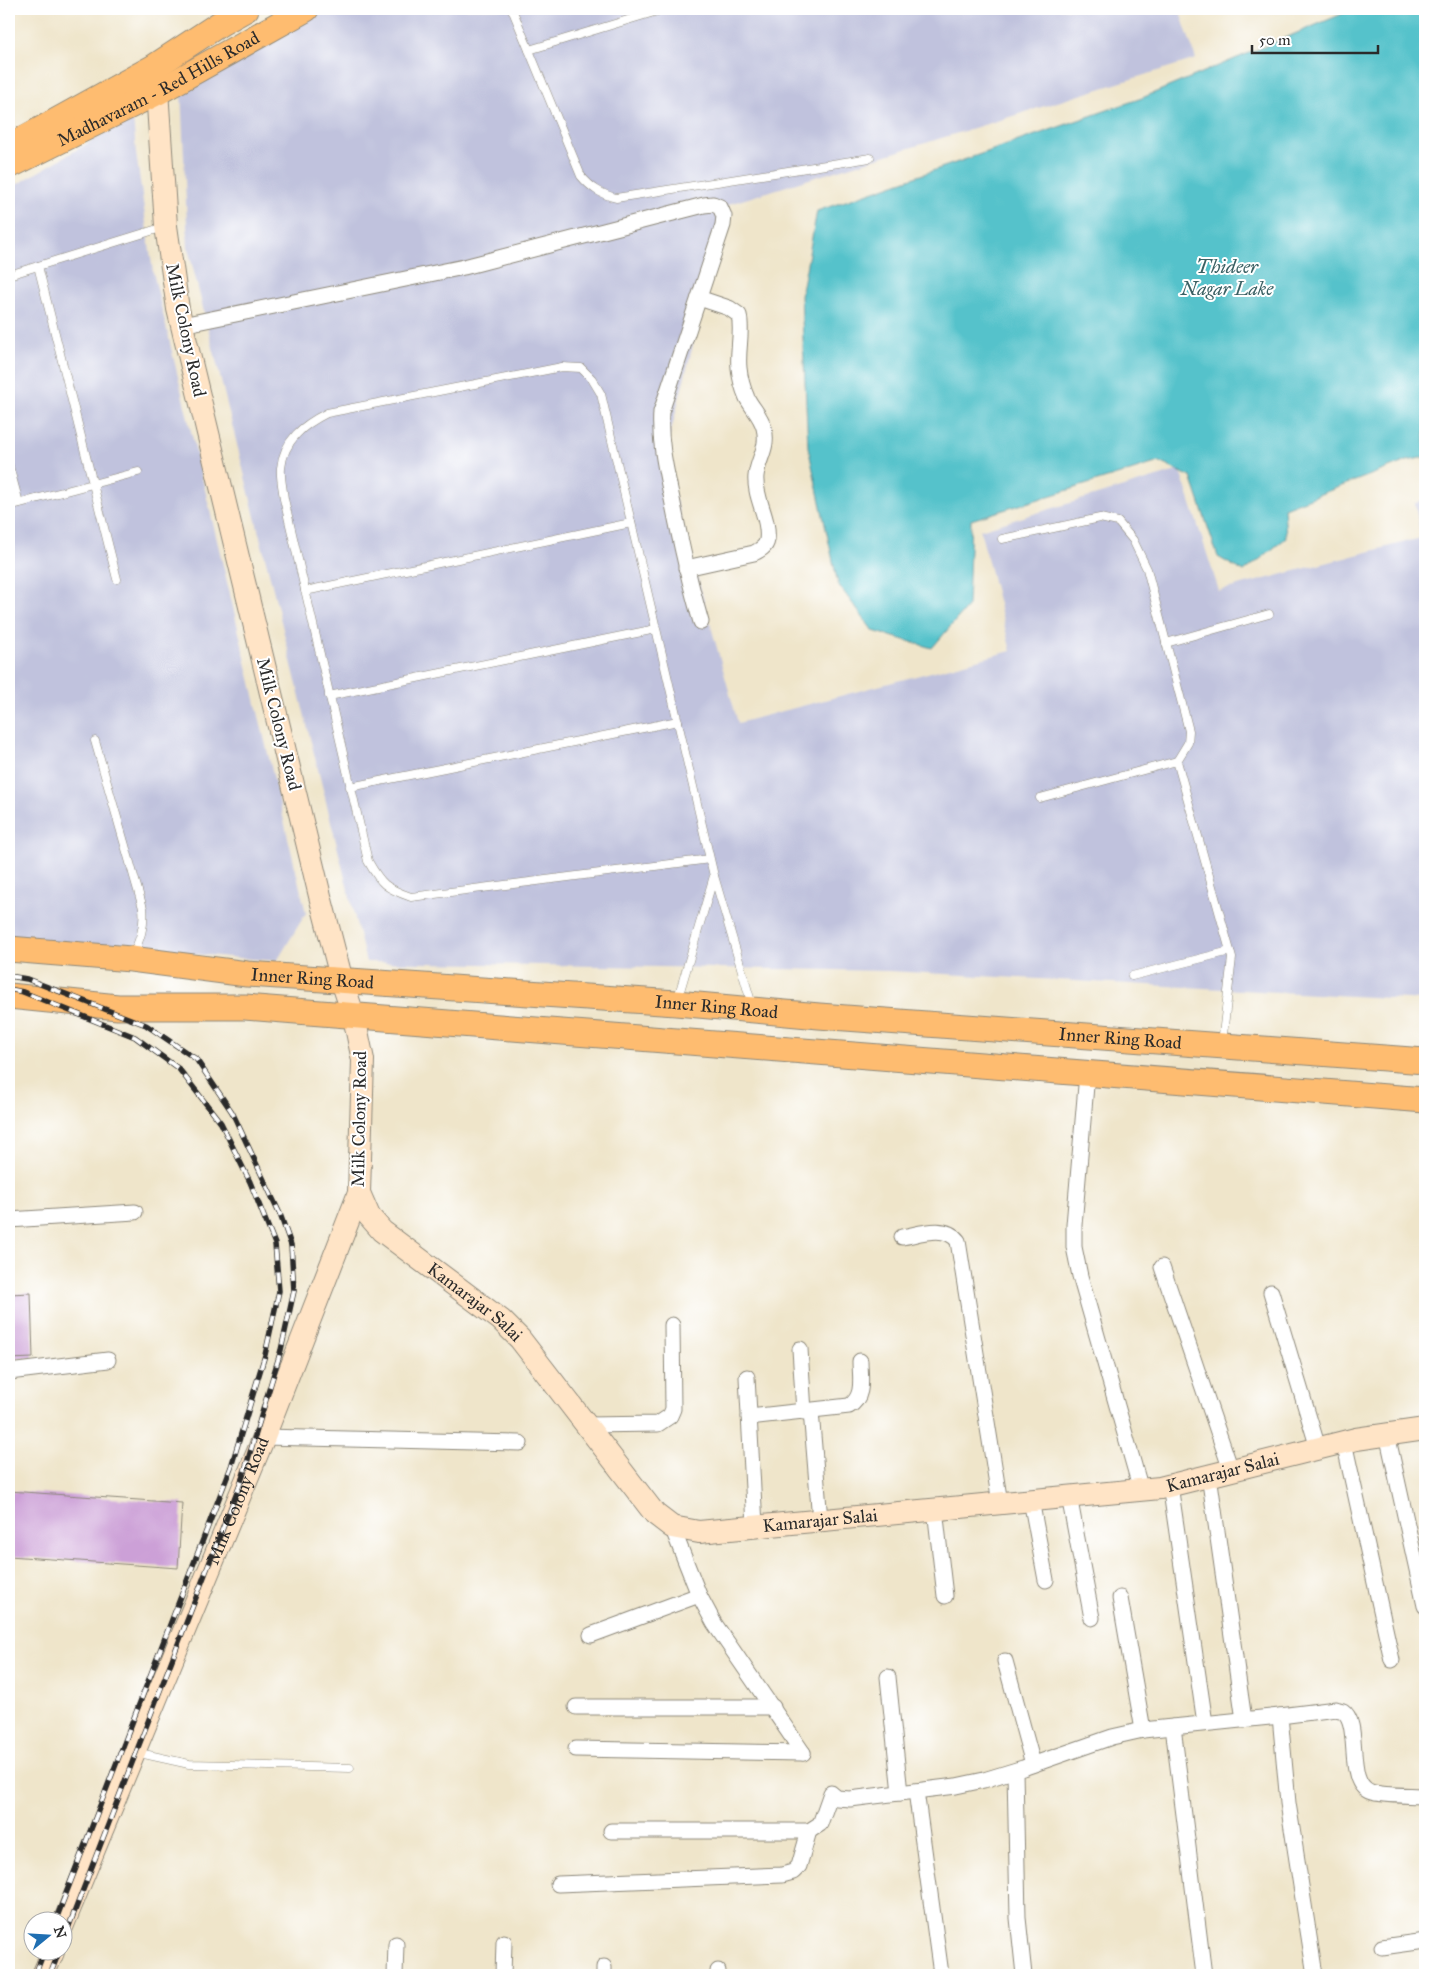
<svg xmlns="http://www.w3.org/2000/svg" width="1434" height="1984" font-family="'IM FELL Great Primer',serif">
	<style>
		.industrial { fill: #c0c2dd }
		.water { fill: #55c2cb; stroke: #40767b }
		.building { fill: #cca0d7 }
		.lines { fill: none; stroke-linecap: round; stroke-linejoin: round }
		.lane-casing { stroke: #8d887a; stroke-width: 9 }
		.street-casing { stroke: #8d887a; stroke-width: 17 }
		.secondary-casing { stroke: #8d887a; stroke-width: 24 }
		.primary-casing { stroke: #8d887a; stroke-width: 27 }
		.lane { stroke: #fff; stroke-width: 8 }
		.street { stroke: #fff; stroke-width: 15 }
		.secondary { stroke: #ffe4c6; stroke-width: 22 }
		.primary { stroke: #febc70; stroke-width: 25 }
		.rail-casing { stroke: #2b2b2b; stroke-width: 5.5 }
		.rail { stroke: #fff; stroke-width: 4; stroke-dasharray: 11; stroke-linecap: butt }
		.labels { text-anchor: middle; stroke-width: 4; stroke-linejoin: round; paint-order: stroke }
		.street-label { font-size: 18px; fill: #2b2b2b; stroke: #fff }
		.water-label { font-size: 19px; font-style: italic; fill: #3a6063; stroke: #fff }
	</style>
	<rect width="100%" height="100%" fill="#fff"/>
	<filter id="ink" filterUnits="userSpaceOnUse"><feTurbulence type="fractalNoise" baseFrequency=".02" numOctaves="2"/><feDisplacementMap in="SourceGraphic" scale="10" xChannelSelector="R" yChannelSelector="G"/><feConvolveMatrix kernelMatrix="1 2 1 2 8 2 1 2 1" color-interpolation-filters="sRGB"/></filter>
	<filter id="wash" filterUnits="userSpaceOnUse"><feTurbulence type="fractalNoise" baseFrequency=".0096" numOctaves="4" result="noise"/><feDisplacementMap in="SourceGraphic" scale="20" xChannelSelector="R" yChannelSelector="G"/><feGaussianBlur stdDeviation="1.12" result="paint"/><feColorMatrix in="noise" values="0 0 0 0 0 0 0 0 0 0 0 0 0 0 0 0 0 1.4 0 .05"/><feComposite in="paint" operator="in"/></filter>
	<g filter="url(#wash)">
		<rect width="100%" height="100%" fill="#efe5ca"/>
		<g class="industrial">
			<polygon points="326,9 1179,9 1196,59 729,204 664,458 738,723 1011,651 980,530 1180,470 1219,591 1421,538 1415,503 1425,501 1425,1000 889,971 366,962 188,248 181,90"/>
			<polygon points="133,117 136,153 153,272 306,913 277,961 9,938 9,189"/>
		</g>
		<polygon class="water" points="1354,9 1425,9 1425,457 1407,461 1284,508 1286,538 1244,572 1218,557 1191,477 1159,462 971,520 968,606 932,648 873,631 838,584 808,447 801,296 817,211 1142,98"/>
		<g id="blocks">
			<g class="building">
				<polygon points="31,1293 33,1358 9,1359 9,1294"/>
				<polygon points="9,1491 182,1503 178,1568 9,1556"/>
			</g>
		</g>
	</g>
	<g filter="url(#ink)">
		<use href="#blocks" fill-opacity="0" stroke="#8d887a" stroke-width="1"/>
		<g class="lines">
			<defs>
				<g id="lane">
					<path d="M512 9 581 176C591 188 601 194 616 198L870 158"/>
					<polyline points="529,50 664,9"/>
					<polyline points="38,266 117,579"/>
					<polyline points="9,275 164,227"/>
					<polyline points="9,466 19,503"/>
					<polyline points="9,506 138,472"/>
					<polyline points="1002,539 1100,518 1118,522 1133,540 1147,569 1189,731 1188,743 1177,761"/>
					<polyline points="305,591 631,523"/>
					<polyline points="1166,643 1269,614"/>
					<polyline points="329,696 656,629"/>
					<path d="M95 741 143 908C145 926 140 939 133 955"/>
					<polyline points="350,787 678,721"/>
					<polyline points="1040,798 1177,761 1232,958 1222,1043"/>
					<path d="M710 859 411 897C385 888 381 884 368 861L284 499C283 489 280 478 281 468 284 440 303 425 327 413L562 367 581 368 592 379 601 394 714 876 752 1005"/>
					<polyline points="1132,976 1230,951"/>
					<polyline points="677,1001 714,876"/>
					<polyline points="135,1752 189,1764 350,1768"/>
				</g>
				<g id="street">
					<path d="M182 325 464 267 704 205 713 204 720 207 724 216 723 225 661 412C659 442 666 470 672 499 680 540 689 581 701 622"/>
					<path d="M686 568 754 553C760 550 766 547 767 540 770 518 754 498 756 476 758 458 769 448 764 428 761 416 752 408 747 398 743 389 740 378 739 368 737 350 743 332 739 315L729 308 699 298"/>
					<polyline points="1087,1074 1074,1225 1074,1247 1080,1276 1141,1490"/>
					<polyline points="9,1220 135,1212"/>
					<path d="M902 1237C920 1234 945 1224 958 1241L1000 1503"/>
					<polyline points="1162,1267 1231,1470"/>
					<polyline points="1271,1292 1318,1448"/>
					<polyline points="800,1349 804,1412"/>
					<polyline points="9,1372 108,1360"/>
					<polyline points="747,1377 755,1526"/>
					<polyline points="811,1411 820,1520"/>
					<path d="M749 1417 849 1406C865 1397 860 1377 860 1361"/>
					<polyline points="587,1425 658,1424 670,1416 673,1409 672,1325"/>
					<polyline points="1387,1434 1425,1606"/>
					<polyline points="264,1437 520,1443"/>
					<polyline points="1344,1442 1392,1660"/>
					<polyline points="1209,1475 1244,1720"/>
					<polyline points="1170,1485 1205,1723"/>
					<polyline points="1069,1496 1092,1618"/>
					<polyline points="1031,1500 1046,1580"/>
					<polyline points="935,1509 945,1596"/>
					<polyline points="672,1527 699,1595 714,1623 803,1753"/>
					<polyline points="1120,1598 1143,1730"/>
					<polyline points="591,1635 699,1595"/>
					<polyline points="1005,1661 1033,1764"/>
					<polyline points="888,1677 900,1793"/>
					<polyline points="576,1707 773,1707"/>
					<polyline points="1173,1727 1204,1975"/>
					<polyline points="576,1749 803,1753"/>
					<polyline points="1015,1771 1018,1918 1024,1975"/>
					<polyline points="916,1791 941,1974"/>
					<polyline points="611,1831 809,1831 820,1824 831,1793 837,1798 850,1799 956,1786 984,1780 1023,1768 1112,1737 1143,1730 1280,1716"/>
					<polyline points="558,1884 782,1875 793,1872 799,1866 809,1831"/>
					<polyline points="1382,1947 1425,1941"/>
					<polyline points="604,1967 604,1975"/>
					<polyline points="718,1971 718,1975"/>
					<polyline points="395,1975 396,1944"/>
					<polyline points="503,1975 504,1942"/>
					<path d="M1315 1975 1288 1803 1280 1716 1336 1709C1338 1710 1341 1710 1343 1711 1362 1724 1344 1783 1371 1792 1383 1796 1411 1795 1425 1796"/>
				</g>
				<g id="secondary">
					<path id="s1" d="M359 1193 369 1216 382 1231 501 1320 520 1339 655 1514 672 1527 699 1532 1160 1488 1356 1439 1425 1429"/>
					<path id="s2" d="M62 1927 264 1437 359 1193 363 1060 354 1017 342 981 320 896 178 309 166 226 156 75"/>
					<polyline points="43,1975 53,1952"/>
				</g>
				<g id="primary">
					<polyline points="9,147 154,67 221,23 246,9"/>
					<path id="s3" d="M9 166 158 92 306 9"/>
					<path id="s4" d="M9 949 131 959 247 974 676 1003 819 1016 1425 1061"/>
					<polyline points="9,996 118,1007 245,1007 1425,1100"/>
				</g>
			</defs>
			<use href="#lane" class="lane-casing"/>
			<use href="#street" class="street-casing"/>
			<use href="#secondary" class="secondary-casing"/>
			<use href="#primary" class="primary-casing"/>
			<use href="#lane" class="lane"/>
			<use href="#street" class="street"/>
			<use href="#secondary" class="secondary"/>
			<use href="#primary" class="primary"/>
			<defs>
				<g id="rail">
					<polyline points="9,976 27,979 146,1025 196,1059 232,1112 280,1214 291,1245 294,1291 281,1350 243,1476 62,1944"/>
					<polyline points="9,989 23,992 135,1037 179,1069 221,1123 250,1182 275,1244 279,1291 265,1355 231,1467 55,1922"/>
					<polyline points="35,1975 44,1952"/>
					<polyline points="50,1975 59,1952"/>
				</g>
			</defs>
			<use href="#rail" class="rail-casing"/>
			<use href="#rail" class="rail"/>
		</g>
	</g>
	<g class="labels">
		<g class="street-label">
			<text dy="6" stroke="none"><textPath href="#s3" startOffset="168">Madhavaram - Red Hills Road</textPath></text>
			<text transform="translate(186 330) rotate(78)" y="6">Milk Colony Road</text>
			<text transform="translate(279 724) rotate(76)" y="6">Milk Colony Road</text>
			<text dy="6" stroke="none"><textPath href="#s4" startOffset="305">Inner Ring Road</textPath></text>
			<text dy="6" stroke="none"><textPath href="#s4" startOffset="710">Inner Ring Road</textPath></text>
			<text dy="6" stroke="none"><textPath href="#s4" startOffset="1115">Inner Ring Road</textPath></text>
			<text transform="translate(359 1119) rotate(-89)" y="6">Milk Colony Road</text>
			<text dy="6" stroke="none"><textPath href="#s1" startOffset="162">Kamarajar Salai</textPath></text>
			<text dy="6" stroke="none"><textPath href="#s1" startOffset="1018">Kamarajar Salai</textPath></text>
			<text dy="6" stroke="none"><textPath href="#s2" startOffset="461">Milk Colony Road</textPath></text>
			<text dy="6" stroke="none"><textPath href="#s1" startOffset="612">Kamarajar Salai</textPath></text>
		</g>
		<g class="water-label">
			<text x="1227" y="273">Thideer<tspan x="1227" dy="22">Nagar Lake</tspan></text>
		</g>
	</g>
	<rect width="1434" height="1984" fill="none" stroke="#fff" stroke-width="30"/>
	<g transform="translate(48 1936) rotate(72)"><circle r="24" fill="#ffffff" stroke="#aaaaaa"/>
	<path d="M0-4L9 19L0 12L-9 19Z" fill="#1f6fb2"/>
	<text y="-8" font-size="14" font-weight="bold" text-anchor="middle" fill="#2b2b2b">N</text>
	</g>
	<path d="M1252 45v8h126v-8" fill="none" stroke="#2b2b2b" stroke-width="2.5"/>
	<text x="1259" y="45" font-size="15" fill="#2b2b2b" stroke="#ffffff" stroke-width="4" paint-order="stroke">50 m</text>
</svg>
